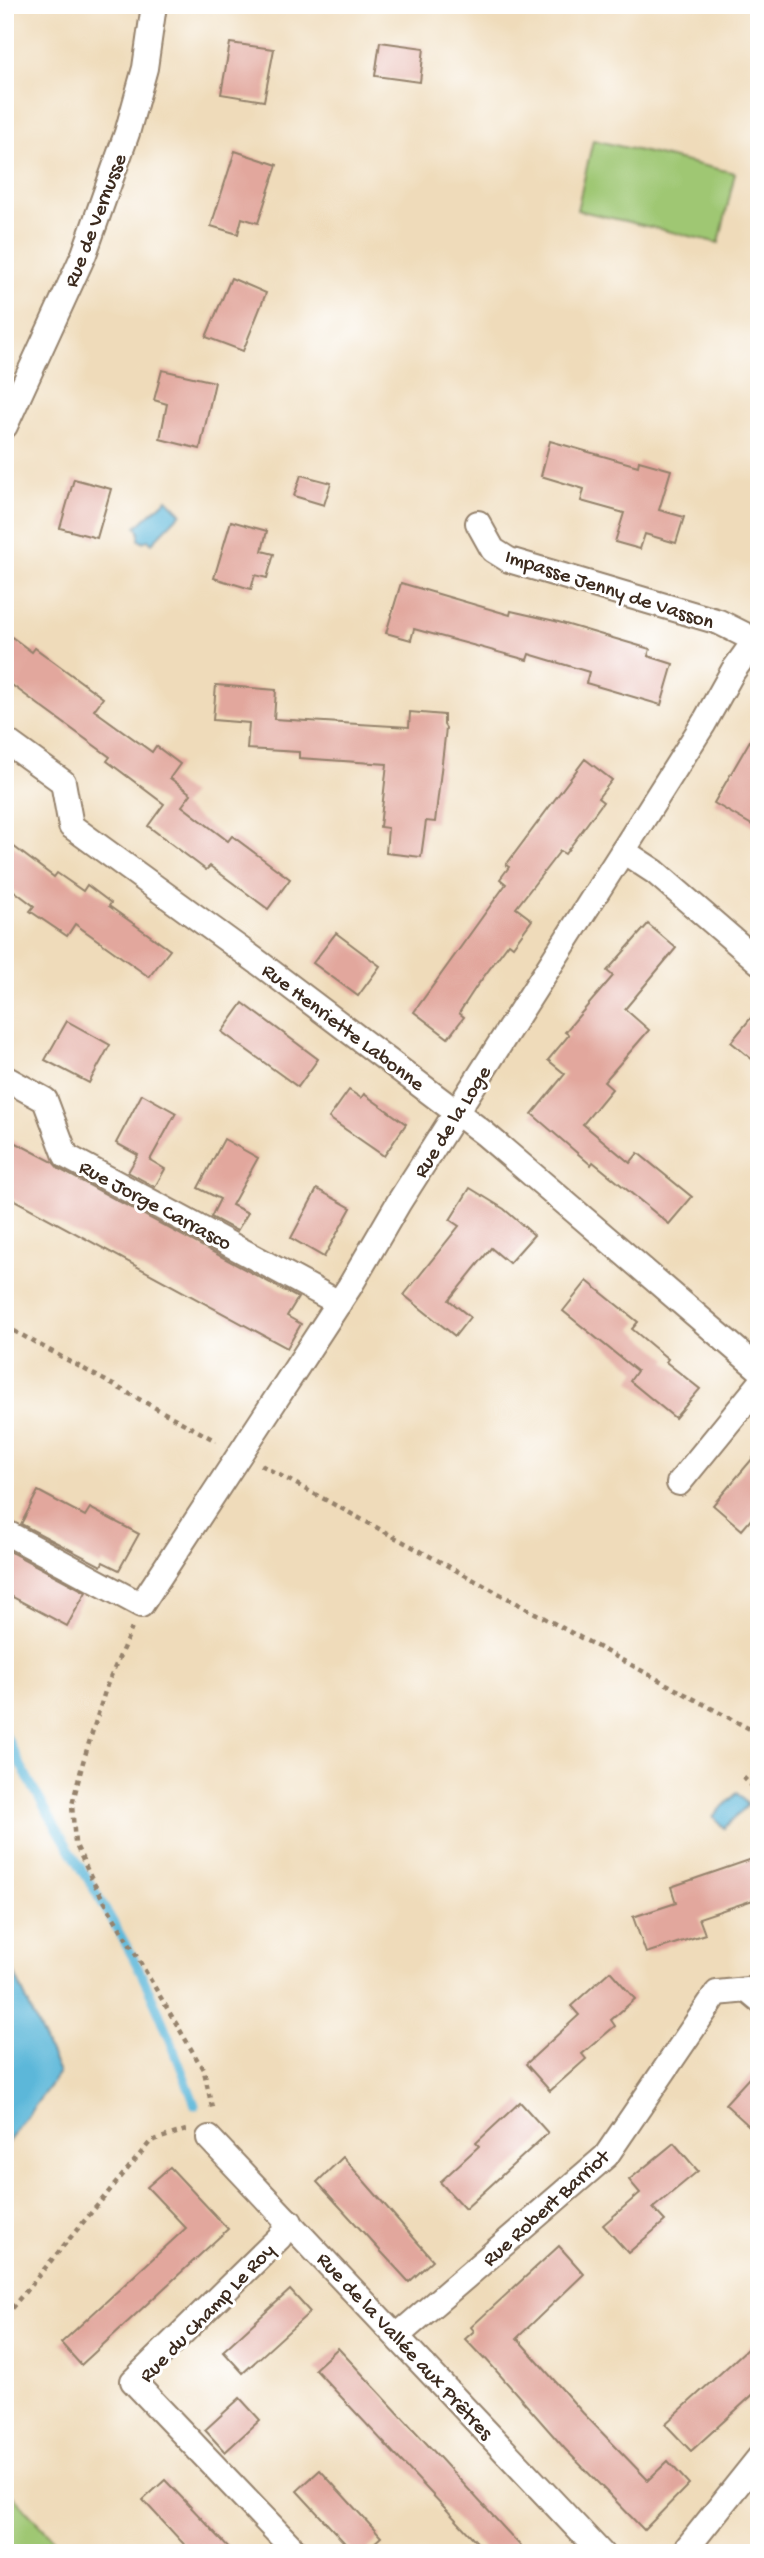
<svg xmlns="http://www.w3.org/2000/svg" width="764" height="2558" font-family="'Gochi Hand',sans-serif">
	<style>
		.green { fill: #9fc773; stroke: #6d7848; stroke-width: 2 }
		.water { fill: #5bb7d9; stroke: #4b707c; stroke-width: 2 }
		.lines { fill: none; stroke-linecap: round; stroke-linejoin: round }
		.stream { stroke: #5bb7d9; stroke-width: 9 }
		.building { fill: #e2a79d }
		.minor-casing { stroke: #95826c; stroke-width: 28 }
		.path { stroke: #95826c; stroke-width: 4.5; stroke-dasharray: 5 5; stroke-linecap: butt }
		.minor { stroke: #fff; stroke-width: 24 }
		.labels { text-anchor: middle; stroke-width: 6; stroke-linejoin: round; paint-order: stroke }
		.street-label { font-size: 21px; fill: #3b2a1e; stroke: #fff }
	</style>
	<rect width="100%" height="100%" fill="#fff"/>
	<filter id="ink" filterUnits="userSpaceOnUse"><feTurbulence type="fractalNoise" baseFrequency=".0143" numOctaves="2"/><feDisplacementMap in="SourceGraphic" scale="14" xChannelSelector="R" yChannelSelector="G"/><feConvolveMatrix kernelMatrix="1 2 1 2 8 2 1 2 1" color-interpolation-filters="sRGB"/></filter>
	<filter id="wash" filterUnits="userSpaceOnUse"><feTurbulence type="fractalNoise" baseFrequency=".00686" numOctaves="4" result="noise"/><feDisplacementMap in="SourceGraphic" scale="28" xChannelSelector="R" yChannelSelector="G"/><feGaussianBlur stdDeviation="1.57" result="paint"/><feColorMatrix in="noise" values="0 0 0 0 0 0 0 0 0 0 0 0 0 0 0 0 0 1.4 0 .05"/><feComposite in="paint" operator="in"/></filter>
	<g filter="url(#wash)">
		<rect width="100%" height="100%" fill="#efdbba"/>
		<g class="green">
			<polygon points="593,140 735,173 719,243 577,210"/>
			<polygon points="5,2487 66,2553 5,2553"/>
		</g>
		<g class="water">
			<polygon points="167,499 181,513 152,543 148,540 142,542 139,540 139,531 136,527"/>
			<polygon points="737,1793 748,1805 724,1828 713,1816"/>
			<polygon points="5,1952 59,2073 5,2146"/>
		</g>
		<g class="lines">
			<path class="stream" d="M5 1734C40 1807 86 1872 125 1943 154 1994 174 2050 195 2105"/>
		</g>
		<g id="blocks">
			<g class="building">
				<polygon points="380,42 424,48 420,82 375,76"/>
				<polygon points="230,43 274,49 264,101 221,94"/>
				<polygon points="235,151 277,165 258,223 242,218 238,234 211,226"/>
				<polygon points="231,278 266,293 243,351 206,337"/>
				<polygon points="162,370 215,382 200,449 160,439 167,404 154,400"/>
				<polygon points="550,441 638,466 639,461 671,470 659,510 684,517 676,543 645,534 640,549 615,542 624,513 581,501 584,489 541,476"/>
				<polygon points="301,475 331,483 324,505 294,496"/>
				<polygon points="74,479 111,489 97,538 60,528"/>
				<polygon points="231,521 267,531 262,551 274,554 267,578 255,575 251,589 214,578"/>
				<polygon points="401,583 510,615 511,611 555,621 650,649 648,656 673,664 661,705 586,683 589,672 529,654 527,660 414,629 411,640 386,633"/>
				<polygon points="5,632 32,652 35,648 103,698 94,710 152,752 156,746 180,764 170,778 191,794 182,806 228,841 232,836 290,879 268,909 210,866 206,870 148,826 164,804 107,761 110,757 5,680"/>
				<polygon points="216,685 276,690 274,719 409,727 410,712 444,715 444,725 446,728 435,822 426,821 421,857 386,853 388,828 380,827 387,764 299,758 299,752 247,749 249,723 213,720"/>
				<polygon points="759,725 759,829 714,803"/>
				<polygon points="585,759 612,780 598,798 603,802 565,854 560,851 516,908 532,920 513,946 509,943 476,987 459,1013 464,1017 448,1038 414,1012 506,884 500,879 509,867 506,865"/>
				<polygon points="5,840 54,877 57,873 83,891 87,885 111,903 109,906 170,950 149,977 75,924 67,936 30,911 34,906 5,884"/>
				<polygon points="648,924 676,948 625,1009 649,1030 604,1082 612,1089 583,1124 630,1163 638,1153 692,1197 669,1224 593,1162 591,1165 532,1114 565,1074 548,1060 569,1035 565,1032 613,976 607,971"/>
				<polygon points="336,933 380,966 358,996 313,963"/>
				<polygon points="243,1003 318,1059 298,1087 222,1032"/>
				<polygon points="759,1008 759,1065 731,1042"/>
				<polygon points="67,1021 110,1045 89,1083 45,1060"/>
				<polygon points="349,1090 361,1098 364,1094 406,1124 384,1156 329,1118"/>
				<polygon points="142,1094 176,1113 150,1160 165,1169 155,1187 128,1172 138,1155 116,1143"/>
				<polygon points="5,1137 53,1162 59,1169 298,1298 287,1316 301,1324 287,1348 5,1195"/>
				<polygon points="224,1139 258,1158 232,1205 248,1213 237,1231 211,1217 220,1199 198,1188"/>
				<polygon points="470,1188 504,1209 534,1235 509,1263 491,1248 449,1300 470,1317 455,1336 404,1295 459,1226 450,1220"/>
				<polygon points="317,1189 351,1208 324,1257 291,1238"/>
				<polygon points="587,1281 638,1322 632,1329 668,1359 666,1362 700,1389 675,1418 630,1381 637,1371 563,1311"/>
				<polygon points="759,1451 759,1510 742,1530 713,1505"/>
				<polygon points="38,1491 85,1516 90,1508 139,1534 119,1570 103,1562 101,1566 21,1524"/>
				<polygon points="7,1550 86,1592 67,1626 5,1593 5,1554"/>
				<polygon points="755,1858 759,1872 759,1898 699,1918 705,1934 646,1953 633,1917 676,1903 671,1887"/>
				<polygon points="610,1971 635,1999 611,2020 615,2026 582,2054 586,2059 550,2091 526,2064 579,2015 571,2006"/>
				<polygon points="759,2067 759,2135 725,2104"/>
				<polygon points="520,2102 548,2133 465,2209 440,2182 479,2146 476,2143"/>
				<polygon points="674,2143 698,2171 653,2208 665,2221 628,2253 603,2225 640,2193 629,2180"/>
				<polygon points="343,2157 433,2260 409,2282 317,2182"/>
				<polygon points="170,2167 228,2229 81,2365 61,2343 186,2228 147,2187"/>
				<polygon points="559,2246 584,2274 517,2338 583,2413 648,2480 668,2461 689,2484 644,2530 565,2449 485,2358 484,2359 465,2339 474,2331 471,2327"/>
				<polygon points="290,2290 310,2312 243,2373 223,2351"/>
				<polygon points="759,2338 759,2389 691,2451 665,2424"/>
				<polygon points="338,2348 428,2445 527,2553 487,2553 315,2369"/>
				<polygon points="240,2398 260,2420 225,2452 205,2430"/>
				<polygon points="320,2470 381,2537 363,2553 354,2553 297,2491"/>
				<polygon points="165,2480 187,2503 234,2553 192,2553 143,2500"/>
			</g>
		</g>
	</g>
	<g filter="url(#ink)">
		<use href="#blocks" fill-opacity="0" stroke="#95826c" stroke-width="2"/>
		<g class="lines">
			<defs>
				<g id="minor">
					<polyline points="5,426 84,254 127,133 145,68 154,5"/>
					<polyline points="478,523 493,550 509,560 719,622 755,640"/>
					<polyline points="5,740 63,782 71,826 262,965 485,1134 759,1369"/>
					<polyline points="623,851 655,872 759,962"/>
					<polyline points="5,1078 45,1100 66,1156 339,1303"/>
					<polyline points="679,1483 759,1385"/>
					<polyline points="5,1532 141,1605 350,1286 399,1202 623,851 704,723 733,671 759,635"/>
					<polyline points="209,2138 601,2553"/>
					<polyline points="290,2222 279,2238 133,2381 297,2553"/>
					<polyline points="397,2336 606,2156 717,1993 747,1990 759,2000"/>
					<polyline points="683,2553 759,2458"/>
				</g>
			</defs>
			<use href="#minor" class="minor-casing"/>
			<g class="path">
				<polyline points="5,1326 216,1441"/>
				<polyline points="261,1465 759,1734"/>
				<polyline points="132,1628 107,1685 83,1762 72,1805 75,1843 93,1882 204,2071 213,2112"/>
				<polyline points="743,1777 759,1793"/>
				<polyline points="5,2316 151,2141 186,2130"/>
			</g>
			<use href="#minor" class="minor"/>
		</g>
	</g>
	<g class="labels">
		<g class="street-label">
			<text transform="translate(94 220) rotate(-69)" y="7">Rue de Vernusse</text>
			<text transform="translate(610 588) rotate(18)" y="7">Impasse Jenny de Vasson</text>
			<text transform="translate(344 1026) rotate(37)" y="7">Rue Henriette Labonne</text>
			<text transform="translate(451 1121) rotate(-58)" y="7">Rue de la Loge</text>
			<text transform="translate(156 1204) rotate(28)" y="7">Rue Jorge Carrasco</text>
			<text transform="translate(545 2207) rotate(-42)" y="7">Rue Robert Barriot</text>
			<text transform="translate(206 2312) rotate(-46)" y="7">Rue du Champ Le Roy</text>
			<text transform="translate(406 2345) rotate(47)" y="7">Rue de la Vallée aux Prêtres</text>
		</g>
	</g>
	<rect width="764" height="2558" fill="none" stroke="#fff" stroke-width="28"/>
</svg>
